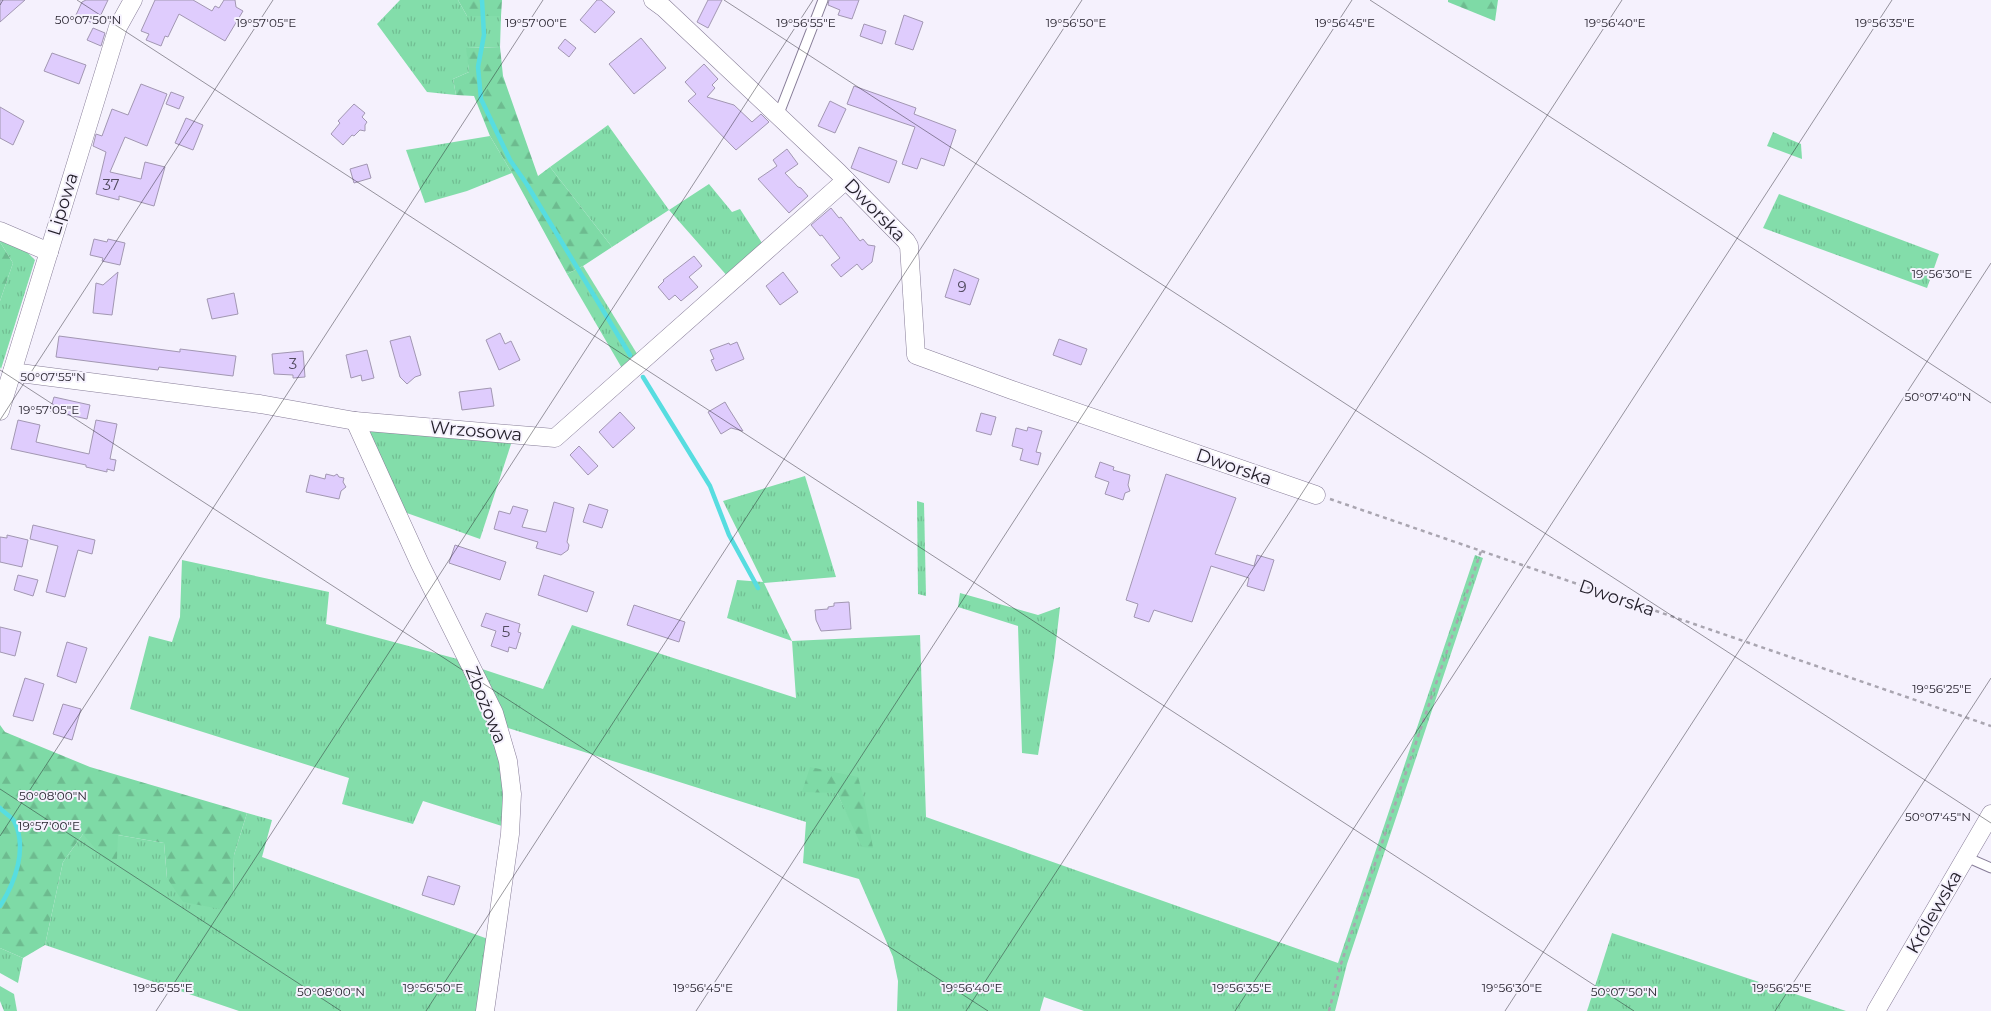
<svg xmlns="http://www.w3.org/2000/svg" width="1991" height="1011" font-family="Montserrat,sans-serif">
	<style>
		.grass { fill: url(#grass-tufts); fill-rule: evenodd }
		.forest { fill: url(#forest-firs) }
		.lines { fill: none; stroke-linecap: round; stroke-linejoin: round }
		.stream { stroke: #57dde0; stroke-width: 4.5 }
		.building { fill: #dfccfd; stroke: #a297b2 }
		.lane-casing { stroke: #877d98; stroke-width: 11 }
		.street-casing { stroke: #877d98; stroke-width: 19 }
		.path { stroke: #a9a5b0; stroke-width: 2.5; stroke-dasharray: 4 4; stroke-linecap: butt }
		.lane { stroke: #fff; stroke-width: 9 }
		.street { stroke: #fff; stroke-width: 18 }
		.ticks { fill: none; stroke: #221e29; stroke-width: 1; stroke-opacity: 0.45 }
		.labels { text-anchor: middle; stroke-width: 4; stroke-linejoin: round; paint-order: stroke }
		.number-label { font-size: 15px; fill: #514a5e }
		.street-label { font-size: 18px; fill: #221e29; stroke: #f5f1fd }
		.ticks-label { font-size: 12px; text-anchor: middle; fill: #221e29; stroke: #f5f1fd; stroke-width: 4; stroke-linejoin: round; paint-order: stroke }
	</style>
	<defs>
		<pattern id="grass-tufts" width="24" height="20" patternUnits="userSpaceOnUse" patternTransform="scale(1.25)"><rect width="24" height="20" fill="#83ddaa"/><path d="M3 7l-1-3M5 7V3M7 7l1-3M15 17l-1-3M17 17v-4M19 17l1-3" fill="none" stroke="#71bd92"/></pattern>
		<pattern id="forest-firs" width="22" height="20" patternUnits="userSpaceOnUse" patternTransform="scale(1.25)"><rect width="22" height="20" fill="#7edaa6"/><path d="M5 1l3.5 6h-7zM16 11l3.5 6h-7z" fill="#6dbb8f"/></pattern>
	</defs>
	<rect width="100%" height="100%" fill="#f5f1fd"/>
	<g class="grass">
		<polygon points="400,0 458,0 467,16 501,16 500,47 467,48 469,72 453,79 456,95 427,92 377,24"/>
		<polygon points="608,125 669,210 709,184 732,212 740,209 764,246 729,278 669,210 612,247 550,167"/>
		<polygon points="1773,132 1801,144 1802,159 1767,146"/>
		<polygon points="490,136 512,173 467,191 425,203 406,150"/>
		<polygon points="1779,194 1939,254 1927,288 1763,228"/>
		<polygon points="0,236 20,245 35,260 1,369 0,367 0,301 13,263 0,242"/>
		<polygon points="583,266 639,357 623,370 567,274"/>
		<polygon points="373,425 513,438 480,539 404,512 367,432"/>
		<path d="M805 476 836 577 764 583 792 641 920 635 926 817 1338 963 1475 555 1483 558 1347 964 1335 1011H1084L1044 997 1040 1011H897L898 981 893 957 859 879 803 863 806 822 502 726 476 667 543 689 572 625 796 698 792 641 727 618 737 580 763 582 723 501ZM858 777 850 819 837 793Z"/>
		<polygon points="917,501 924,503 926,596 918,594"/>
		<polygon points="182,560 329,592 326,624 465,661 478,689 502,762 505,827 423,801 413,824 342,804 349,778 130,709 149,636 172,642 180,617"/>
		<polygon points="960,593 1038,615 1060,607 1054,659 1038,755 1022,753 1018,626 958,607"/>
		<polygon points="247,813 272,820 262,857 488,939 476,1011 239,1011 45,945 63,862 83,834 118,835 164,843 167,878 233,897 234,855"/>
		<polygon points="1612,933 1846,1011 1587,1011"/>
		<polygon points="0,948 23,958 18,983 0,973"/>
		<polygon points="0,986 14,994 17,1011 4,1011 0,1001"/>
	</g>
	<g class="forest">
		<polygon points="458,0 502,0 501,16 467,16"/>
		<polygon points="1448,0 1498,0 1495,21 1448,2"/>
		<polygon points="500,47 503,76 538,176 550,167 612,247 583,266 567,274 512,173 490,136 474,96 456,95 453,79 469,72 466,48"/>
		<polygon points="0,242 13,263 0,301"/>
		<polygon points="0,725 5,732 90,767 247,813 234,855 233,897 220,909 183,902 167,878 164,843 118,835 117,859 105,860 83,834 63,862 45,945 23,958 0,948"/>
		<polygon points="810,767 858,777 864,799 873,848 862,847 837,793 802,792"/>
	</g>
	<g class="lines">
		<g class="stream">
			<polyline points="482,0 484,35 478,67 481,99 510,160 526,183 630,355"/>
			<polyline points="643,377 710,486 729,535 758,588"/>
			<path d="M0 808C4 813 11 816 14 821 28 848 15 883 0 906"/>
		</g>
	</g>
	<g class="building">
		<polygon points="0,0 25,0 0,22"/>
		<polygon points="86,0 108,0 96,25 76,15 82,2"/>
		<polygon points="155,0 193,0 212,11 215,6 219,8 224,0 235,0 236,7 243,11 225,41 179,14 168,37 165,36 161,46 146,40 149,34 141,31"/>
		<polygon points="597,0 601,0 615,12 595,33 580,20"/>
		<polygon points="708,0 722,0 708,28 697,22"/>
		<polygon points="829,0 859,0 852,19 838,15 840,10 828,5"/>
		<polygon points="904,15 923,22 913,50 895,44"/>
		<polygon points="864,24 886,31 882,44 860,36"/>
		<polygon points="93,28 105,33 101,46 87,40"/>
		<polygon points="641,38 666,68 634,94 609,64"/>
		<polygon points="565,39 576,48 569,57 558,48"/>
		<polygon points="52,53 86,65 79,84 44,71"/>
		<polygon points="704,64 718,79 712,85 715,88 707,97 734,105 752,122 761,114 769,122 736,150 688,101 696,94 685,82"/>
		<polygon points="141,84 167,94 147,146 125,137 110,172 141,179 145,162 165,167 154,206 119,196 119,200 96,194 106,152 93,146 96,134 102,136 112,109 128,115"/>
		<polygon points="854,86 916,108 914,114 956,130 944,166 921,158 917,169 902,164 915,127 847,104"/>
		<polygon points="171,92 184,97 179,109 166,104"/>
		<polygon points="830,101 846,109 835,133 818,126"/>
		<polygon points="354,104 365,113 362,117 367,122 365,125 365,131 360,130 354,136 352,135 343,145 331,134 340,123 338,121"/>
		<polygon points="0,107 24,121 13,145 0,138"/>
		<polygon points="186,118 203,125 193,150 175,143"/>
		<polygon points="859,147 897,161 889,183 851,168"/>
		<polygon points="787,149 798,164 785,173 798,187 801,188 808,196 789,213 758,179 777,166 773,160"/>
		<polygon points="367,164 371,178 354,183 350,169"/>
		<polygon points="831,208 839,218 841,217 860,241 863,239 868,245 875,246 872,262 862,270 857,264 841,277 831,265 840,258 822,235 820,236 811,225"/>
		<polygon points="94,239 107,242 108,239 125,243 120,265 102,261 103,258 90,255"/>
		<polygon points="694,256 702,266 689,277 698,287 681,301 675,295 669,300 658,287 664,281 663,280"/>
		<polygon points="954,269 979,279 970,305 945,297"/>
		<polygon points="118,272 112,315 93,313 96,283 103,285"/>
		<polygon points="783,272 798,292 780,305 766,286"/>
		<polygon points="234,293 238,314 212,319 207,299"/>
		<polygon points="500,333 505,344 511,341 520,360 499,370 486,340"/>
		<polygon points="59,336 180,352 180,349 236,356 233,376 159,367 158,370 56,357"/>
		<polygon points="410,336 421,375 415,377 407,384 400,377 390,341"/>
		<polygon points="1059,339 1087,349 1081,365 1053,355"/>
		<polygon points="737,342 744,359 716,371 711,360 714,359 710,350 729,343 730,345"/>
		<polygon points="367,350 374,378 362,381 361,375 351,378 346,355"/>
		<polygon points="303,351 305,377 293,378 293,375 274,374 272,354"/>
		<polygon points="491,388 494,406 462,410 459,392"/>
		<polygon points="54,397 90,405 87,419 50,411"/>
		<polygon points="725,402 729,409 743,431 731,428 721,434 708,412"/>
		<polygon points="620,412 635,428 613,448 599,432"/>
		<polygon points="981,413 996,417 991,435 976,431"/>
		<polygon points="18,420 40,425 36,442 89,454 96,420 117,424 110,459 116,460 114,471 107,469 107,472 86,467 86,465 11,449"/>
		<polygon points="1028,427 1042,431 1036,452 1041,453 1038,465 1020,460 1023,449 1012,446 1016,428 1027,431"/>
		<polygon points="579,446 598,466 588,475 570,455"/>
		<polygon points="1100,462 1114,467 1113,470 1130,475 1128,485 1130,491 1125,493 1123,500 1105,494 1109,482 1095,477"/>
		<polygon points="326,474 334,476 337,474 339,477 344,478 343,482 346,487 341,491 339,499 306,492 310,475 325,479"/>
		<polygon points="1166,474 1236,498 1215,554 1254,566 1257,555 1274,560 1264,591 1247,586 1249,578 1211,566 1192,622 1154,610 1149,622 1134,617 1138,604 1126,600"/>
		<polygon points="554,502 574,508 567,542 569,545 568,550 561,555 536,548 538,542 494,529 499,511 510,514 513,506 528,510 522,527 546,532"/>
		<polygon points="589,504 608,510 602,528 583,522"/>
		<polygon points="33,525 95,540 92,554 78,550 65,597 46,592 58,546 30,539"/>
		<polygon points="7,535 28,540 22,567 0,562 0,537 7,538"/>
		<polygon points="455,545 506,562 500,580 449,563"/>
		<polygon points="18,575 38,580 33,596 14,590"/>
		<polygon points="544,575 594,592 587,612 538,595"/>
		<polygon points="849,602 851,629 821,631 816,620 815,610 828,609 828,607 834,606 834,603"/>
		<polygon points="634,605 685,622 679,642 627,625"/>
		<polygon points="486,613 520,624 518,632 521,633 516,649 509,647 508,652 491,646 496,631 481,626"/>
		<polygon points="0,627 21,632 15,656 0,652"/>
		<polygon points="67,642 87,648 76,683 57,676"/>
		<polygon points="25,678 44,684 33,721 13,716"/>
		<polygon points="63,704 81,709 72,740 53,734"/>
		<polygon points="428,876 460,886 454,905 422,895"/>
	</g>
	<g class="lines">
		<defs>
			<g id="lane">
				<polyline points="778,116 823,0"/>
				<polyline points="1966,857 1991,868"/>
			</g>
			<g id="street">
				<polyline points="653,0 664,8 838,172 906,241 909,246 916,355 1012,390 1316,495"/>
				<polyline points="0,231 49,252"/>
				<polyline points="12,372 260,404 355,421 555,438 846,180"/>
				<polyline points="0,411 118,27 133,0"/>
				<polyline points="355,421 420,564 494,713 508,761 512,794 510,834 485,1011"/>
				<polyline points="1876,1011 1991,814"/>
			</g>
		</defs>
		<use href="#lane" class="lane-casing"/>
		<use href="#street" class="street-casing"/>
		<g class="path">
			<polyline points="1330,499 1991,726"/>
			<polyline points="1329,1011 1341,964 1481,551"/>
		</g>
		<use href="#lane" class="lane"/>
		<use href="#street" class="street"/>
	</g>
	<path class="ticks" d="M77 0 1634 1011M724 0 1991 823M1370 0 1991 403M0 5 3 0M0 370 988 1011M0 420 273 0M0 789 341 1011M0 836 543 0M156 1011 813 0M426 1011 1082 0M696 1011 1352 0M966 1011 1622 0M1235 1011 1892 0M1505 1011 1991 263M1775 1011 1991 678"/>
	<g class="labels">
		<g class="number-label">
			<text x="111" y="190">37</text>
			<text x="962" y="292">9</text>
			<text x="293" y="369">3</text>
			<text x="506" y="637">5</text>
		</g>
		<g class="street-label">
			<text transform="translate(63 204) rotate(-73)" y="6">Lipowa</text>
			<text transform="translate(875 210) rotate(46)" y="6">Dworska</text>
			<text transform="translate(476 431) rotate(5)" y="6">Wrzosowa</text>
			<text transform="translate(1234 467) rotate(19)" y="6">Dworska</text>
			<text transform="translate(1617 598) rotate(19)" y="6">Dworska</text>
			<text transform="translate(486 705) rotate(68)" y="6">Zbożowa</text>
			<text transform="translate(1934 912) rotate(-60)" y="6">Królewska</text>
		</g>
	</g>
	<g class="ticks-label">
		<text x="88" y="24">50°07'50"N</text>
		<text x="266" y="27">19°57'05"E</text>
		<text x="806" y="27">19°56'55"E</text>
		<text x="1076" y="27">19°56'50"E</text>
		<text x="1345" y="27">19°56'45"E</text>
		<text x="1615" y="27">19°56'40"E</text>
		<text x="1885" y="27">19°56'35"E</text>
		<text x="536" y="27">19°57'00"E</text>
		<text x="1942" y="278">19°56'30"E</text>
		<text x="53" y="381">50°07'55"N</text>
		<text x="1938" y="401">50°07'40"N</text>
		<text x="49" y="414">19°57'05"E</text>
		<text x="1942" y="693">19°56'25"E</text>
		<text x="53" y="800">50°08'00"N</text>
		<text x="1938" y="821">50°07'45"N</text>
		<text x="49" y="830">19°57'00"E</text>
		<text x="163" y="992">19°56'55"E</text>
		<text x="433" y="992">19°56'50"E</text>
		<text x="703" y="992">19°56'45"E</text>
		<text x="972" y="992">19°56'40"E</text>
		<text x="1242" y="992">19°56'35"E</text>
		<text x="1512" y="992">19°56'30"E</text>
		<text x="1782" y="992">19°56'25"E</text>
		<text x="331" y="996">50°08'00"N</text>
		<text x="1624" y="996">50°07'50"N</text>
	</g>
</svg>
